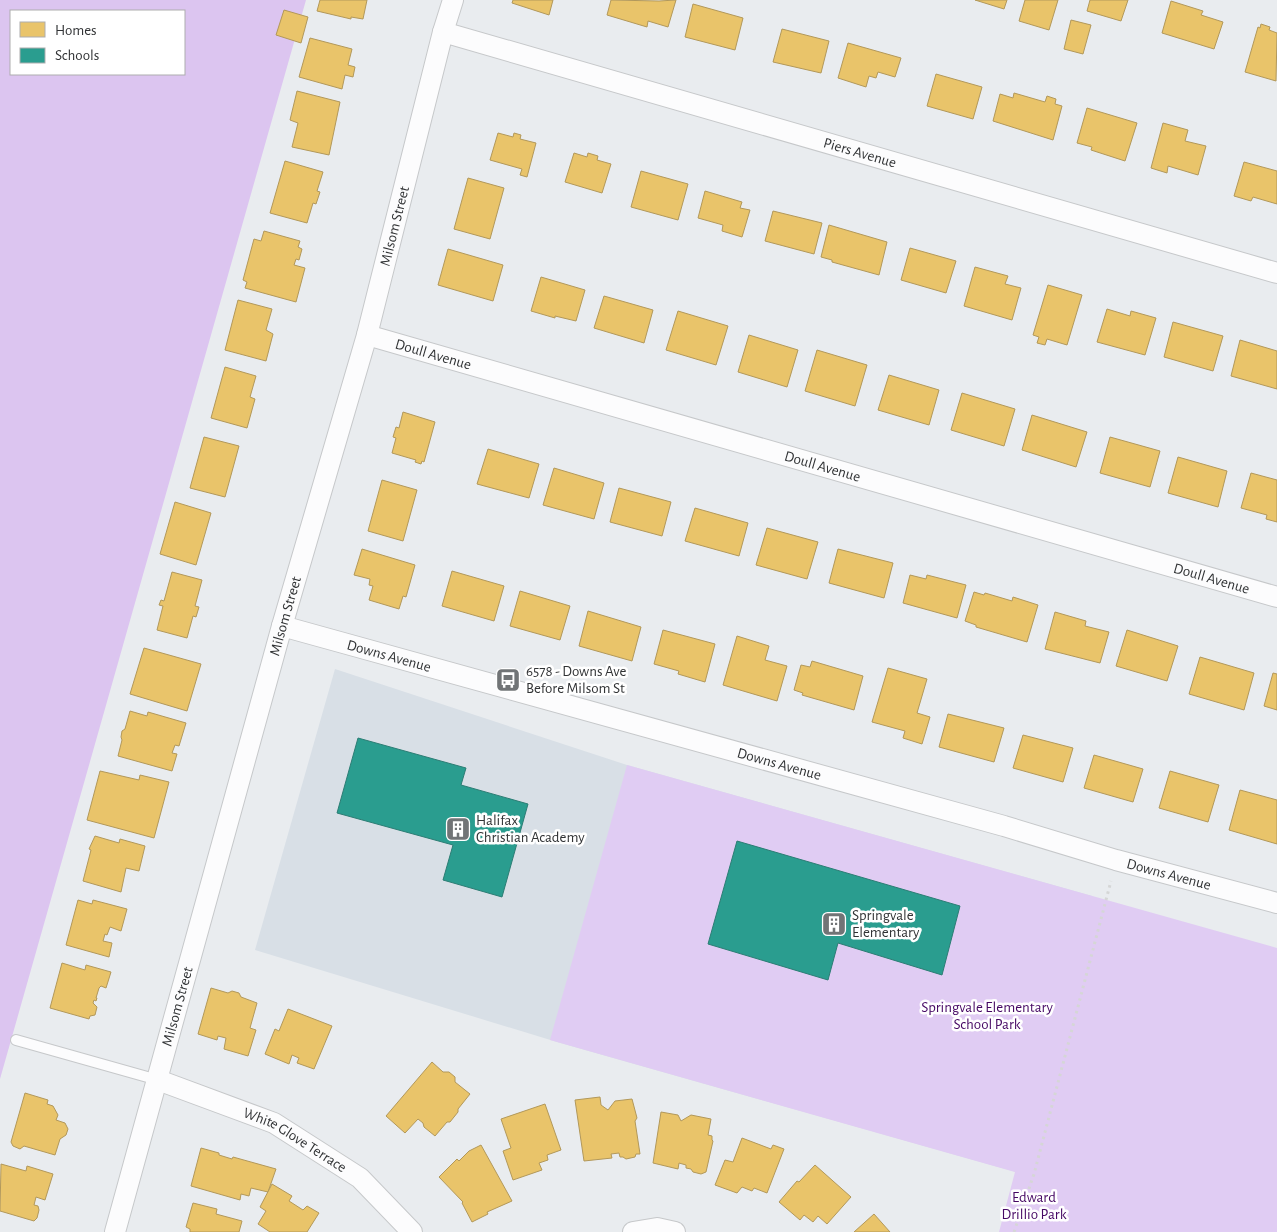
<svg xmlns="http://www.w3.org/2000/svg" width="1277" height="1232" font-family="'Alegreya Sans',sans-serif">
	<style>
		.built { fill: #d8dfe6 }
		.green { fill: #e0ccf3 }
		.forest { fill: #dcc5f0; fill-rule: evenodd }
		.homes { fill: #e9c46a; stroke: #b2985a }
		.schools { fill: #2a9d8f; stroke: #2c7d74 }
		.lines { fill: none; stroke-linecap: round; stroke-linejoin: round }
		.lane-casing { stroke: #c6c8ca; stroke-width: 12 }
		.street-casing { stroke: #c6c8ca; stroke-width: 22 }
		.path { stroke: #d5d6d6; stroke-width: 3; stroke-dasharray: 2.5 4; stroke-linecap: butt }
		.lane { stroke: #fcfcfd; stroke-width: 10 }
		.street { stroke: #fcfcfd; stroke-width: 20 }
		.labels { text-anchor: middle; stroke-width: 5; stroke-linejoin: round; paint-order: stroke }
		.street-label { font-size: 15px; fill: #313335; stroke: #fff }
		.poi-label { font-size: 15px; fill: #313335; stroke: #fff; text-anchor: start }
		.park-label { font-size: 15px; fill: #460864; stroke: #fff }
	</style>
	<rect width="100%" height="100%" fill="#e9ecef"/>
	<polygon class="built" points="335,669 627,765 1092,896 1016,1172 557,1042 255,950"/>
	<polygon class="green" points="627,765 1277,948 1277,1232 999,1232 1015,1172 550,1040"/>
	<path class="forest" d="M0 0H306L0 1079ZM11 11H184V74H11Z"/>
	<g class="homes">
		<polygon points="320,0 367,0 363,19 351,17 351,19 317,11"/>
		<polygon points="513,0 553,0 549,15 512,3"/>
		<polygon points="611,0 659,1 676,0 668,27 648,21 647,27 607,15"/>
		<polygon points="975,0 1007,0 1004,9"/>
		<polygon points="1025,0 1058,0 1049,30 1019,21"/>
		<polygon points="1090,0 1128,0 1121,21 1087,11"/>
		<polygon points="1171,1 1203,11 1201,15 1223,22 1214,49 1162,33"/>
		<polygon points="693,4 743,18 735,50 685,37"/>
		<polygon points="284,10 308,17 301,43 276,35"/>
		<polygon points="1071,20 1091,25 1083,54 1064,49"/>
		<polygon points="1261,24 1270,27 1269,30 1277,33 1276,81 1245,72 1258,27 1260,28"/>
		<polygon points="782,29 829,41 821,73 773,62"/>
		<polygon points="310,38 352,49 348,65 355,67 353,77 345,75 342,89 299,77"/>
		<polygon points="848,43 901,58 895,77 878,72 876,78 869,76 866,87 838,78"/>
		<polygon points="936,74 982,87 973,119 927,106"/>
		<polygon points="297,91 340,102 329,155 292,147 298,123 290,120"/>
		<polygon points="1014,93 1045,102 1047,96 1056,99 1055,104 1062,106 1053,140 993,121 1000,94 1013,98"/>
		<polygon points="1087,108 1137,123 1125,161 1091,150 1092,147 1077,143"/>
		<polygon points="1163,123 1188,130 1185,141 1206,146 1198,175 1168,166 1167,173 1151,168"/>
		<polygon points="498,133 513,137 514,133 521,135 520,139 536,143 527,177 520,175 522,169 490,160"/>
		<polygon points="574,153 587,157 588,153 598,156 597,160 611,164 602,193 565,182"/>
		<polygon points="285,161 323,172 317,191 320,192 316,204 313,203 307,223 270,213"/>
		<polygon points="1244,162 1277,171 1277,204 1253,197 1251,201 1234,196"/>
		<polygon points="641,171 688,184 678,220 631,207"/>
		<polygon points="468,178 504,188 490,239 454,229"/>
		<polygon points="705,191 742,202 740,208 750,210 742,237 722,231 723,225 698,218"/>
		<polygon points="773,211 822,223 814,254 765,241"/>
		<polygon points="829,225 887,242 879,275 832,262 832,260 821,257"/>
		<polygon points="264,231 300,241 298,247 302,249 299,260 296,259 294,265 305,268 296,302 245,288 247,282 243,280 254,239 261,241"/>
		<polygon points="910,248 956,261 946,293 901,280"/>
		<polygon points="448,249 503,265 493,301 438,285"/>
		<polygon points="975,267 1008,276 1005,284 1021,288 1012,320 964,306"/>
		<polygon points="541,277 585,290 576,321 555,316 555,318 531,311"/>
		<polygon points="1048,285 1082,295 1067,345 1047,339 1045,345 1037,343 1039,337 1033,335"/>
		<polygon points="604,296 653,310 644,343 594,328"/>
		<polygon points="238,300 272,309 266,330 273,334 266,361 225,350"/>
		<polygon points="1107,309 1130,316 1131,311 1156,318 1145,355 1097,342"/>
		<polygon points="678,311 728,326 716,365 666,350"/>
		<polygon points="1173,322 1223,336 1213,371 1164,357"/>
		<polygon points="749,335 798,350 787,387 738,372"/>
		<polygon points="1240,340 1277,351 1277,389 1231,376"/>
		<polygon points="817,350 867,365 855,406 805,391"/>
		<polygon points="225,367 256,376 250,397 255,399 247,428 211,418"/>
		<polygon points="889,375 939,390 929,425 878,410"/>
		<polygon points="962,393 1015,409 1004,446 951,430"/>
		<polygon points="403,412 435,422 424,462 422,461 421,464 415,462 416,460 392,453 396,438 393,437 396,427 399,428"/>
		<polygon points="1032,415 1087,432 1076,467 1022,450"/>
		<polygon points="204,437 239,446 225,497 190,488"/>
		<polygon points="1110,437 1160,451 1150,487 1100,473"/>
		<polygon points="488,449 539,464 529,498 477,484"/>
		<polygon points="1178,457 1227,471 1218,507 1168,493"/>
		<polygon points="554,468 604,483 594,519 543,505"/>
		<polygon points="1251,473 1277,480 1277,522 1266,519 1267,515 1241,508"/>
		<polygon points="382,480 417,490 403,541 368,531"/>
		<polygon points="619,488 671,502 662,536 610,522"/>
		<polygon points="175,502 211,513 196,565 160,554"/>
		<polygon points="695,508 748,523 739,556 685,541"/>
		<polygon points="767,528 818,542 807,579 756,565"/>
		<polygon points="362,549 415,565 406,597 403,596 399,609 369,600 373,586 369,585 370,579 354,575"/>
		<polygon points="838,549 893,563 884,598 829,583"/>
		<polygon points="452,571 504,586 494,621 442,606"/>
		<polygon points="172,572 202,580 195,606 199,607 196,617 193,616 187,638 157,630 163,606 159,605 161,600 164,601"/>
		<polygon points="910,575 926,579 927,575 966,585 957,618 903,603"/>
		<polygon points="520,591 570,606 560,640 510,626"/>
		<polygon points="974,592 984,595 985,593 1012,601 1013,597 1038,605 1027,642 976,627 976,625 965,621"/>
		<polygon points="588,611 641,627 632,661 579,646"/>
		<polygon points="1055,612 1086,621 1085,626 1109,632 1100,663 1045,649"/>
		<polygon points="663,630 715,644 705,682 678,674 679,671 654,664"/>
		<polygon points="1127,630 1178,646 1167,681 1116,666"/>
		<polygon points="737,636 769,646 765,660 787,666 777,701 723,685"/>
		<polygon points="144,648 201,664 187,711 130,694"/>
		<polygon points="1200,657 1254,673 1244,710 1189,694"/>
		<polygon points="812,661 863,676 854,710 802,695 803,693 794,690 801,665 810,667"/>
		<polygon points="888,668 927,679 917,713 930,717 922,744 903,738 905,731 872,722"/>
		<polygon points="1273,673 1277,674 1277,710 1264,706"/>
		<polygon points="130,711 147,716 148,712 186,723 179,746 175,745 172,753 177,754 172,771 118,756 122,740 121,737 122,731 125,729"/>
		<polygon points="948,714 1004,728 994,762 939,747"/>
		<polygon points="1023,735 1073,748 1063,782 1013,768"/>
		<polygon points="1094,755 1143,769 1133,802 1084,788"/>
		<polygon points="100,771 139,780 140,775 169,782 154,838 87,820"/>
		<polygon points="1170,771 1219,785 1208,822 1159,808"/>
		<polygon points="1240,790 1277,800 1277,844 1229,830"/>
		<polygon points="95,836 119,843 120,839 145,846 139,871 126,868 121,892 83,881 91,850 89,849"/>
		<polygon points="78,900 92,904 93,900 127,909 121,931 110,927 107,935 105,934 103,941 112,943 109,957 66,945"/>
		<polygon points="62,963 85,970 86,965 111,972 106,988 101,986 99,988 96,998 97,998 96,1001 94,1000 93,1003 97,1007 95,1015 90,1016 89,1019 50,1008"/>
		<polygon points="211,988 228,993 232,991 239,993 241,997 257,1003 250,1028 256,1030 248,1056 224,1049 226,1038 218,1036 217,1040 198,1034"/>
		<polygon points="288,1009 332,1026 314,1069 297,1063 299,1058 292,1055 289,1064 265,1054 275,1029 279,1031"/>
		<polygon points="432,1062 443,1072 449,1072 455,1077 455,1082 470,1094 458,1109 458,1112 450,1122 447,1122 435,1136 424,1127 423,1123 418,1119 405,1133 386,1116"/>
		<polygon points="25,1093 48,1100 47,1104 53,1106 58,1115 56,1120 65,1123 68,1129 66,1135 60,1139 55,1155 24,1146 20,1149 13,1146 11,1142"/>
		<polygon points="600,1097 601,1105 608,1110 615,1101 632,1099 637,1118 635,1121 640,1154 636,1154 635,1157 626,1159 623,1157 620,1157 619,1153 611,1154 612,1158 584,1161 575,1100"/>
		<polygon points="545,1104 561,1150 547,1155 548,1160 539,1163 542,1170 513,1180 503,1151 511,1148 501,1119"/>
		<polygon points="661,1112 678,1115 681,1121 691,1115 711,1119 708,1135 712,1136 712,1140 713,1141 706,1172 701,1174 693,1172 691,1169 686,1168 686,1165 679,1163 678,1169 653,1163"/>
		<polygon points="742,1138 771,1149 773,1145 784,1149 767,1193 754,1188 752,1191 742,1187 737,1193 715,1185 725,1160 733,1162"/>
		<polygon points="481,1145 512,1201 487,1212 488,1214 472,1222 462,1203 463,1202 439,1177 457,1159 459,1161 469,1151"/>
		<polygon points="201,1148 219,1153 219,1155 232,1159 233,1157 276,1169 268,1192 251,1188 249,1196 241,1194 240,1200 191,1186"/>
		<polygon points="1,1164 26,1171 27,1166 53,1174 45,1200 36,1197 34,1205 38,1206 39,1210 37,1218 34,1221 0,1211"/>
		<polygon points="815,1165 851,1197 827,1224 818,1216 813,1222 804,1215 800,1220 779,1202 797,1181 799,1182"/>
		<polygon points="272,1184 292,1196 289,1201 303,1210 307,1206 319,1213 307,1232 270,1232 258,1224 266,1211 260,1207"/>
		<polygon points="193,1203 217,1209 216,1214 242,1221 239,1232 190,1232 190,1229 186,1227"/>
		<polygon points="874,1214 890,1232 854,1232"/>
	</g>
	<g class="schools">
		<polygon points="358,738 466,768 461,785 528,804 502,897 443,880 453,845 337,813"/>
		<polygon points="737,841 960,906 942,975 838,943 828,980 708,944"/>
	</g>
	<g class="lines">
		<defs>
			<polyline id="lane" points="16,1040 158,1080"/>
			<g id="street">
				<path id="s1" d="M443 32 1277 273"/>
				<path id="s2" d="M367 335 1277 597"/>
				<path id="s3" d="M282 626 1004 826 1116 860 1277 903"/>
				<path id="s4" d="M158 1080 274 1123 360 1178 412 1232"/>
				<path id="s5" d="M115 1232 282 626 367 335 443 32 453 0"/>
				<polyline points="633,1232 657,1228 675,1232"/>
			</g>
		</defs>
		<use href="#lane" class="lane-casing"/>
		<use href="#street" class="street-casing"/>
		<polyline class="path" points="1014,1232 1034,1174 1111,881"/>
		<use href="#lane" class="lane"/>
		<use href="#street" class="street"/>
	</g>
	<defs>
		<symbol id="bus-square" viewBox="-11 -11 22 22"><rect x="-9" y="-9" width="18" height="18" rx="4" fill="#717476" stroke="#fff"/><path d="M-5-6H5V4H4V6H2V4H-2V6H-4V4H-5ZM-3.5-4V0h7V-4ZM-3.5 1.2v1.5H-2V1.2ZM2 1.2v1.5H3.5V1.2Z" fill="#fff"/></symbol>
		<symbol id="building-square" viewBox="-11 -11 22 22"><rect x="-9" y="-9" width="18" height="18" rx="4" fill="#717476" stroke="#fff"/><path d="M-4-6H4V6H1V3H-1V6H-4ZM-2.5-4.3h1.7v1.8h-1.7ZM.8-4.3h1.7v1.8H.8ZM-2.5-1h1.7V.8h-1.7ZM.8-1h1.7V.8H.8Z" fill="#fff"/></symbol>
	</defs>
	<g fill-rule="evenodd">
		<use href="#bus-square" x="494" y="666" width="28" height="28"/>
		<use href="#building-square" x="444" y="815" width="28" height="28"/>
		<use href="#building-square" x="820" y="910" width="28" height="28"/>
	</g>
	<g class="labels">
		<g class="street-label">
			<text dy="5" stroke="none"><textPath href="#s1" startOffset="434">Piers Avenue</textPath></text>
			<text dy="5" stroke="none"><textPath href="#s5" startOffset="1044">Milsom Street</textPath></text>
			<text dy="5" stroke="none"><textPath href="#s2" startOffset="69">Doull Avenue</textPath></text>
			<text dy="5" stroke="none"><textPath href="#s2" startOffset="474">Doull Avenue</textPath></text>
			<text dy="5" stroke="none"><textPath href="#s2" startOffset="879">Doull Avenue</textPath></text>
			<text dy="5" stroke="none"><textPath href="#s5" startOffset="639">Milsom Street</textPath></text>
			<text dy="5" stroke="none"><textPath href="#s3" startOffset="111">Downs Avenue</textPath></text>
			<text dy="5" stroke="none"><textPath href="#s3" startOffset="516">Downs Avenue</textPath></text>
			<text dy="5" stroke="none"><textPath href="#s3" startOffset="921">Downs Avenue</textPath></text>
			<text dy="5" stroke="none"><textPath href="#s5" startOffset="234">Milsom Street</textPath></text>
			<text dy="5" stroke="none"><textPath href="#s4" startOffset="150">White Glove Terrace</textPath></text>
		</g>
		<g class="poi-label">
			<text x="526" y="676">6578 - Downs Ave<tspan x="526" dy="17">Before Milsom St</tspan></text>
			<text x="476" y="825">Halifax<tspan x="476" dy="17">Christian Academy</tspan></text>
			<text x="852" y="920">Springvale<tspan x="852" dy="17">Elementary</tspan></text>
		</g>
		<g class="park-label">
			<text x="987" y="1012">Springvale Elementary<tspan x="987" dy="17">School Park</tspan></text>
			<text x="1034" y="1202">Edward<tspan x="1034" dy="17">Drillio Park</tspan></text>
		</g>
	</g>
	<rect x="10" y="10" width="175" height="65" fill="#ffffff" stroke="#adadae"/>
	<rect x="20" y="22" width="25" height="15" fill="#e9c46a" stroke="#adadae"/>
	<text x="55" y="35" font-size="15" fill="#313335">Homes</text>
	<rect x="20" y="48" width="25" height="15" fill="#2a9d8f" stroke="#adadae"/>
	<text x="55" y="60" font-size="15" fill="#313335">Schools</text>
</svg>
